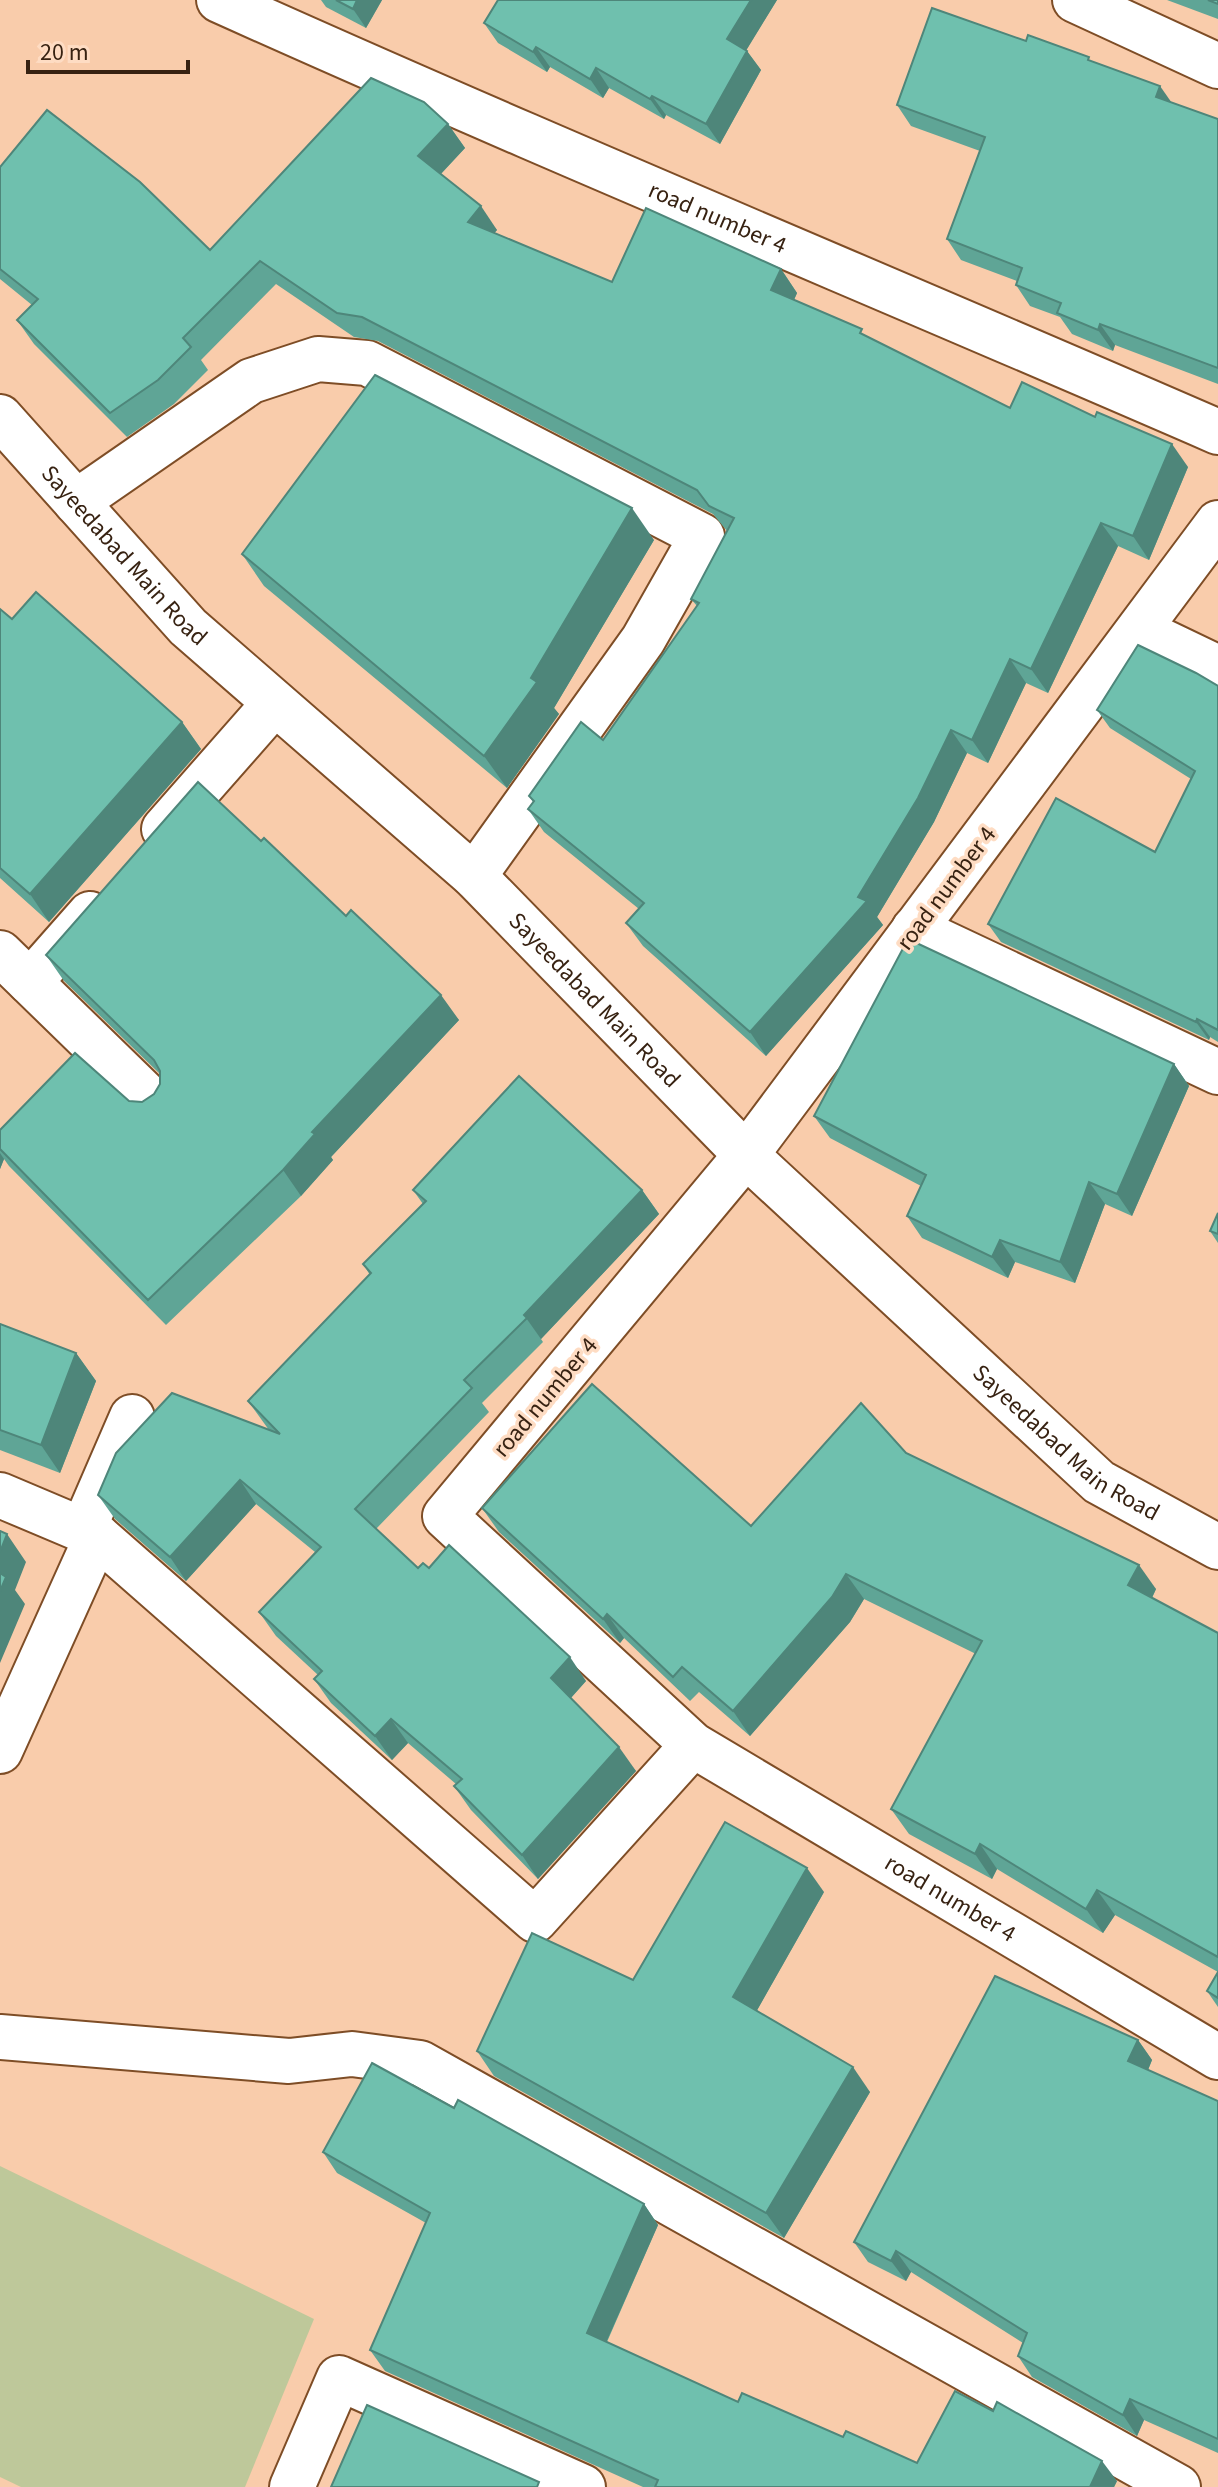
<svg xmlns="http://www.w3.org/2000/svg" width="1218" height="2487" font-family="'Source Sans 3',sans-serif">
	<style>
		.green { fill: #bec89a }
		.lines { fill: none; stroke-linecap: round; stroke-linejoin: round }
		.minor-casing { stroke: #7e4d26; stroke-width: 48 }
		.major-casing { stroke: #7e4d26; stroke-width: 48 }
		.minor { stroke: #fff; stroke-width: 44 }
		.major { stroke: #fff; stroke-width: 44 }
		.wall { fill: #5fa596 }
		.shaded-wall { fill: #4e867a }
		.building { fill: #6fc0ae; stroke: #4e867a; stroke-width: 2 }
		.labels { text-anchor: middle; stroke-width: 7; stroke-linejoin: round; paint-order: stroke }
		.street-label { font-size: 24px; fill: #372212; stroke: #fedcc3 }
	</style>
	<rect width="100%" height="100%" fill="#f9ccab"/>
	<polygon class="green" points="0,2166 314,2319 245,2487 21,2487 0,2477"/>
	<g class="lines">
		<defs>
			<g id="minor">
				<path id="s1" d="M219 0C550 149 885 287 1218 432"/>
				<polyline points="1075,0 1218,66"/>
				<polyline points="76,502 251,381 318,359 367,363 702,536 643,640 474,876"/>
				<path id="s2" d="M1218 523 746 1155 445 1516 693 1745 1218 2057"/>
				<polyline points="1139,630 1218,668"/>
				<polyline points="164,829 273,705"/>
				<polyline points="914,929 1218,1072"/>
				<polyline points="0,953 154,1103"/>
				<polyline points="30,982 90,914"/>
				<polyline points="0,1495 97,1536 535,1920 693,1745"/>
				<polyline points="83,1530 132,1417"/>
				<polyline points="0,1751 97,1536"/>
				<polyline points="0,2037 289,2061 352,2054 420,2063 1178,2487"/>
				<polyline points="292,2487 339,2378 583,2487"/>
			</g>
			<g id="major">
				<path id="s3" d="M0 417 188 627 474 876 746 1155 1099 1482 1218 1547"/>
			</g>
		</defs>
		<use href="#minor" class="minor-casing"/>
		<use href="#major" class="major-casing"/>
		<use href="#minor" class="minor"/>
		<use href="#major" class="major"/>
	</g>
	<g class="wall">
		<polygon points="321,0 382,0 366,28 326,7"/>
		<polygon points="498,0 777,0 746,50 761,70 720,144 666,115 664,119 609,88 603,98 550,67 547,72 498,43 484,23"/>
		<polygon points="1167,0 1218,0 1218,19"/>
		<polygon points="1026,41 1093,62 1172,103 1218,119 1218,384 1115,345 1113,351 1072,334 1060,317 1030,306 1016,285 1017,281 961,260 947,239 980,151 911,126 897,105"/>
		<polygon points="448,124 465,148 441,174 497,230 494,233 612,282 781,269 797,293 794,300 1010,408 1188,467 1149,560 1118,546 1048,693 1026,683 988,763 967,753 934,822 877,917 883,925 766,1056 643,946 626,923 639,909 544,832 528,809 533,802 529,796 603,740 697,606 691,599 727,531 713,514 378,341 354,337 276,284 201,360 208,370 174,404 127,437 34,344 17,320 32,305 0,279 0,167 210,250"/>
		<polygon points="654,540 554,708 559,714 507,788 264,586 242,554"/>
		<polygon points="0,609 12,619 182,722 201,749 49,922 0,878"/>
		<polygon points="1218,686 1218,1042 1210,1037 1209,1040 1001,942 988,924 1155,852 1191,779 1110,728 1097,710"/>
		<polygon points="261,841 346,916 459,1020 331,1157 333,1160 301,1196 166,1325 9,1166 4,1159 0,1169 0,1130 129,1101 142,1102 154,1094 160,1084 160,1074 64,981 46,955"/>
		<polygon points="1174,1064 1189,1086 1132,1216 1105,1204 1075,1283 1015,1262 1008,1278 922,1238 907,1216 921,1186 830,1138 814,1116"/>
		<polygon points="413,1190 642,1190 659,1214 541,1339 543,1342 482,1403 489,1412 376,1529 418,1568 429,1568 586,1681 571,1698 636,1771 538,1879 471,1810 454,1786 456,1784 408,1743 392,1760 331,1703 314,1679 318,1675 276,1636 259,1612 315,1552 256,1504 186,1581 115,1519 98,1495 269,1430 248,1401 370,1275 363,1264 423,1204"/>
		<polygon points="1218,1213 1218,1243 1210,1231"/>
		<polygon points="0,1324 76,1353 96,1381 60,1473 0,1450"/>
		<polygon points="906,1453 1156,1589 1152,1598 1218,1633 1218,1972 1115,1915 1103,1933 997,1869 992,1879 909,1834 891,1809 976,1654 864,1599 850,1622 750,1736 699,1692 690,1701 624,1638 620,1643 499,1532 482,1508 751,1526"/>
		<polygon points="824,1892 757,2010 870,2092 784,2238 494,2076 477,2051"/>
		<polygon points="1218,1972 1218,2007 1207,1991"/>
		<polygon points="1138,2040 1152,2060 1148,2070 1218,2101 1218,2453 1144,2420 1137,2436 1032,2377 1018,2356 1023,2343 911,2272 906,2281 868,2262 854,2242"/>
		<polygon points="454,2108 644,2204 658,2225 607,2342 738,2402 917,2463 1117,2481 1114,2487 643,2487 385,2371 370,2350 426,2223 337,2173 323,2152"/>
	</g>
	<g class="shaded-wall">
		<polygon points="357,0 382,0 366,28 353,9"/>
		<polygon points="751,0 777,0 741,59 727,39"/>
		<polygon points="536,47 550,67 547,72 533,52"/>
		<polygon points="747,51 761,70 720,144 706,124"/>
		<polygon points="596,68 609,88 603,98 590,79"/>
		<polygon points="1160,86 1174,106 1156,97"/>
		<polygon points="652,96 666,115 664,119 650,99"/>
		<polygon points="448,124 465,148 435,180 418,156"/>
		<polygon points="481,206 497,230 484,245 468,222"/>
		<polygon points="781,269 797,293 788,313 771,290"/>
		<polygon points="1100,324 1115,345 1113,351 1098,330"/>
		<polygon points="1172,444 1188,467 1149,560 1133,536"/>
		<polygon points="632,508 654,540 554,708 559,714 507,788 484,756"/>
		<polygon points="1101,523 1118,546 1048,693 1031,669"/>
		<polygon points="1010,659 1026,683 988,763 972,740"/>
		<polygon points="182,722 201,749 49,922 30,894"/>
		<polygon points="951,730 967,753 934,822 877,917 883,925 766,1056 750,1032 858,897"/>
		<polygon points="441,995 459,1020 331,1157 333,1160 301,1196 283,1170 312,1132"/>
		<polygon points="1197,1019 1210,1037 1209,1040 1196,1022"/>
		<polygon points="1174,1064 1189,1086 1132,1216 1117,1194"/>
		<polygon points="0,1153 4,1159 0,1169"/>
		<polygon points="1089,1182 1105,1204 1075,1283 1060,1262"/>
		<polygon points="642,1190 659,1214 541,1339 524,1315"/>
		<polygon points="1000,1240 1015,1262 1008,1278 992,1257"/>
		<polygon points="76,1353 96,1381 60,1473 41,1445"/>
		<polygon points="240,1480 256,1504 186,1581 170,1557"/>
		<polygon points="7,1534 26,1562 15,1590 25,1604 0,1663 0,1552"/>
		<polygon points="1139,1565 1156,1589 1146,1610 1128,1585"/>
		<polygon points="846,1574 864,1599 850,1622 750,1736 733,1711"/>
		<polygon points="607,1614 624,1638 620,1643 603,1619"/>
		<polygon points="570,1657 586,1681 568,1701 551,1678"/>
		<polygon points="391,1719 408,1743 392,1760 375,1736"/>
		<polygon points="619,1747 636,1771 538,1879 522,1855"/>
		<polygon points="980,1844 997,1869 992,1879 975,1854"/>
		<polygon points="807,1868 824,1892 751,2021 733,1997"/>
		<polygon points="1097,1890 1115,1915 1103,1933 1086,1909"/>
		<polygon points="1138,2040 1152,2060 1143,2082 1128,2061"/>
		<polygon points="853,2067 870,2092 784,2238 766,2213"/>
		<polygon points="644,2204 658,2225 601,2354 587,2333"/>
		<polygon points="896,2251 911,2272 906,2281 891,2261"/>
		<polygon points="1130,2399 1144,2420 1137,2436 1123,2415"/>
		<polygon points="1102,2461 1117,2481 1114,2487 1090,2487"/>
	</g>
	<g class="building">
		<polygon points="336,0 357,0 353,9"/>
		<polygon points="498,0 751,0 727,39 747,51 706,124 652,96 650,99 596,68 590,79 536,47 533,52 484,23"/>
		<polygon points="1208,0 1218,0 1218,4"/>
		<polygon points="932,8 1026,41 1028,35 1089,57 1088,60 1160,86 1156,97 1218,119 1218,368 1100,324 1098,330 1057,313 1061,303 1016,285 1022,268 947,239 985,137 897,105"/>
		<polygon points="371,78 424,102 448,124 418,156 481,206 468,222 612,282 646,208 781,269 771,290 862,329 860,333 1010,408 1022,382 1095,417 1097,412 1172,444 1133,536 1101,523 1031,669 1010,659 972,740 951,730 918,798 858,897 867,901 750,1032 626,923 644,903 528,809 534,801 529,796 581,722 603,740 699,603 691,599 734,518 709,506 697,490 362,317 337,313 260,261 183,338 191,347 158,380 110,413 17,320 38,299 0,269 0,167 47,110 140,182 210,250"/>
		<polygon points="375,375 632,508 531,678 537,682 484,756 242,554"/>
		<polygon points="36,592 182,722 30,894 0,868 0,609 12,619"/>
		<polygon points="1138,645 1196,673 1218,686 1218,1030 1197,1019 1196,1022 988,924 1056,798 1155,852 1195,771 1097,710"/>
		<polygon points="198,782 261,841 264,838 346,916 351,910 441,995 312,1132 315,1134 283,1170 148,1300 0,1149 0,1130 75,1053 129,1101 142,1102 154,1094 160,1084 160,1071 154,1060 46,955"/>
		<polygon points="908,939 1174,1064 1117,1194 1089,1182 1060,1262 1000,1240 992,1257 907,1216 926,1175 814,1116"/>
		<polygon points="519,1076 642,1190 524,1315 527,1318 464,1380 472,1388 355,1509 418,1568 423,1563 429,1568 449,1545 570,1657 551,1678 619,1747 522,1855 454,1786 462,1779 391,1719 375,1736 314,1679 322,1671 259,1612 321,1547 240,1480 170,1557 98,1495 116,1453 172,1393 280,1434 248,1401 371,1273 363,1264 426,1201 413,1190"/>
		<polygon points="1218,1213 1218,1234 1210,1231"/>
		<polygon points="0,1324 76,1353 41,1445 0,1430"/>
		<polygon points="592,1384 751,1526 861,1403 906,1453 1139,1565 1128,1585 1218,1633 1218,1957 1097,1890 1086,1909 980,1844 975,1854 891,1809 982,1641 846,1574 832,1597 733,1711 682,1667 673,1677 607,1614 603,1619 482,1508"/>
		<polygon points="0,1531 7,1534 0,1552"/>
		<polygon points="0,1573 6,1577 0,1591"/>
		<polygon points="725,1822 807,1868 733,1997 853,2067 766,2213 477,2051 532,1933 633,1980"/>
		<polygon points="1218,1972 1218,1998 1207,1991"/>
		<polygon points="995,1976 1138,2040 1128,2061 1218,2101 1218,2439 1130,2399 1123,2415 1018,2356 1027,2333 896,2251 891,2261 854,2242"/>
		<polygon points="372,2063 454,2108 458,2100 644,2204 587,2333 738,2402 742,2393 843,2437 846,2431 917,2463 955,2391 993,2411 997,2402 1102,2461 1090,2487 655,2487 658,2480 370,2350 430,2213 323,2152"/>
		<polygon points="367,2405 539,2482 537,2487 331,2487"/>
	</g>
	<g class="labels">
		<g class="street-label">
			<text dy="8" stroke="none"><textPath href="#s1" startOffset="544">road number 4</textPath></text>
			<text dy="8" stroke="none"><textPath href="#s3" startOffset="186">Sayeedabad Main Road</textPath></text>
			<text transform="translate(946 888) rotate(-53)" y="8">road number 4</text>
			<text dy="8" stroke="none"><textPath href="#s3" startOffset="834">Sayeedabad Main Road</textPath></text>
			<text transform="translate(545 1397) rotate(-50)" y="8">road number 4</text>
			<text dy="8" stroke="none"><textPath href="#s3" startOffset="1482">Sayeedabad Main Road</textPath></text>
			<text dy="8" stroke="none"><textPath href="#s2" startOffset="1896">road number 4</textPath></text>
		</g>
	</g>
	<path d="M28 60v12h160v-12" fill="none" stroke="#372212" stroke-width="4"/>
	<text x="40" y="60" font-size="24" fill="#372212" stroke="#fedcc3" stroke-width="6" paint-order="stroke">20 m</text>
</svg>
